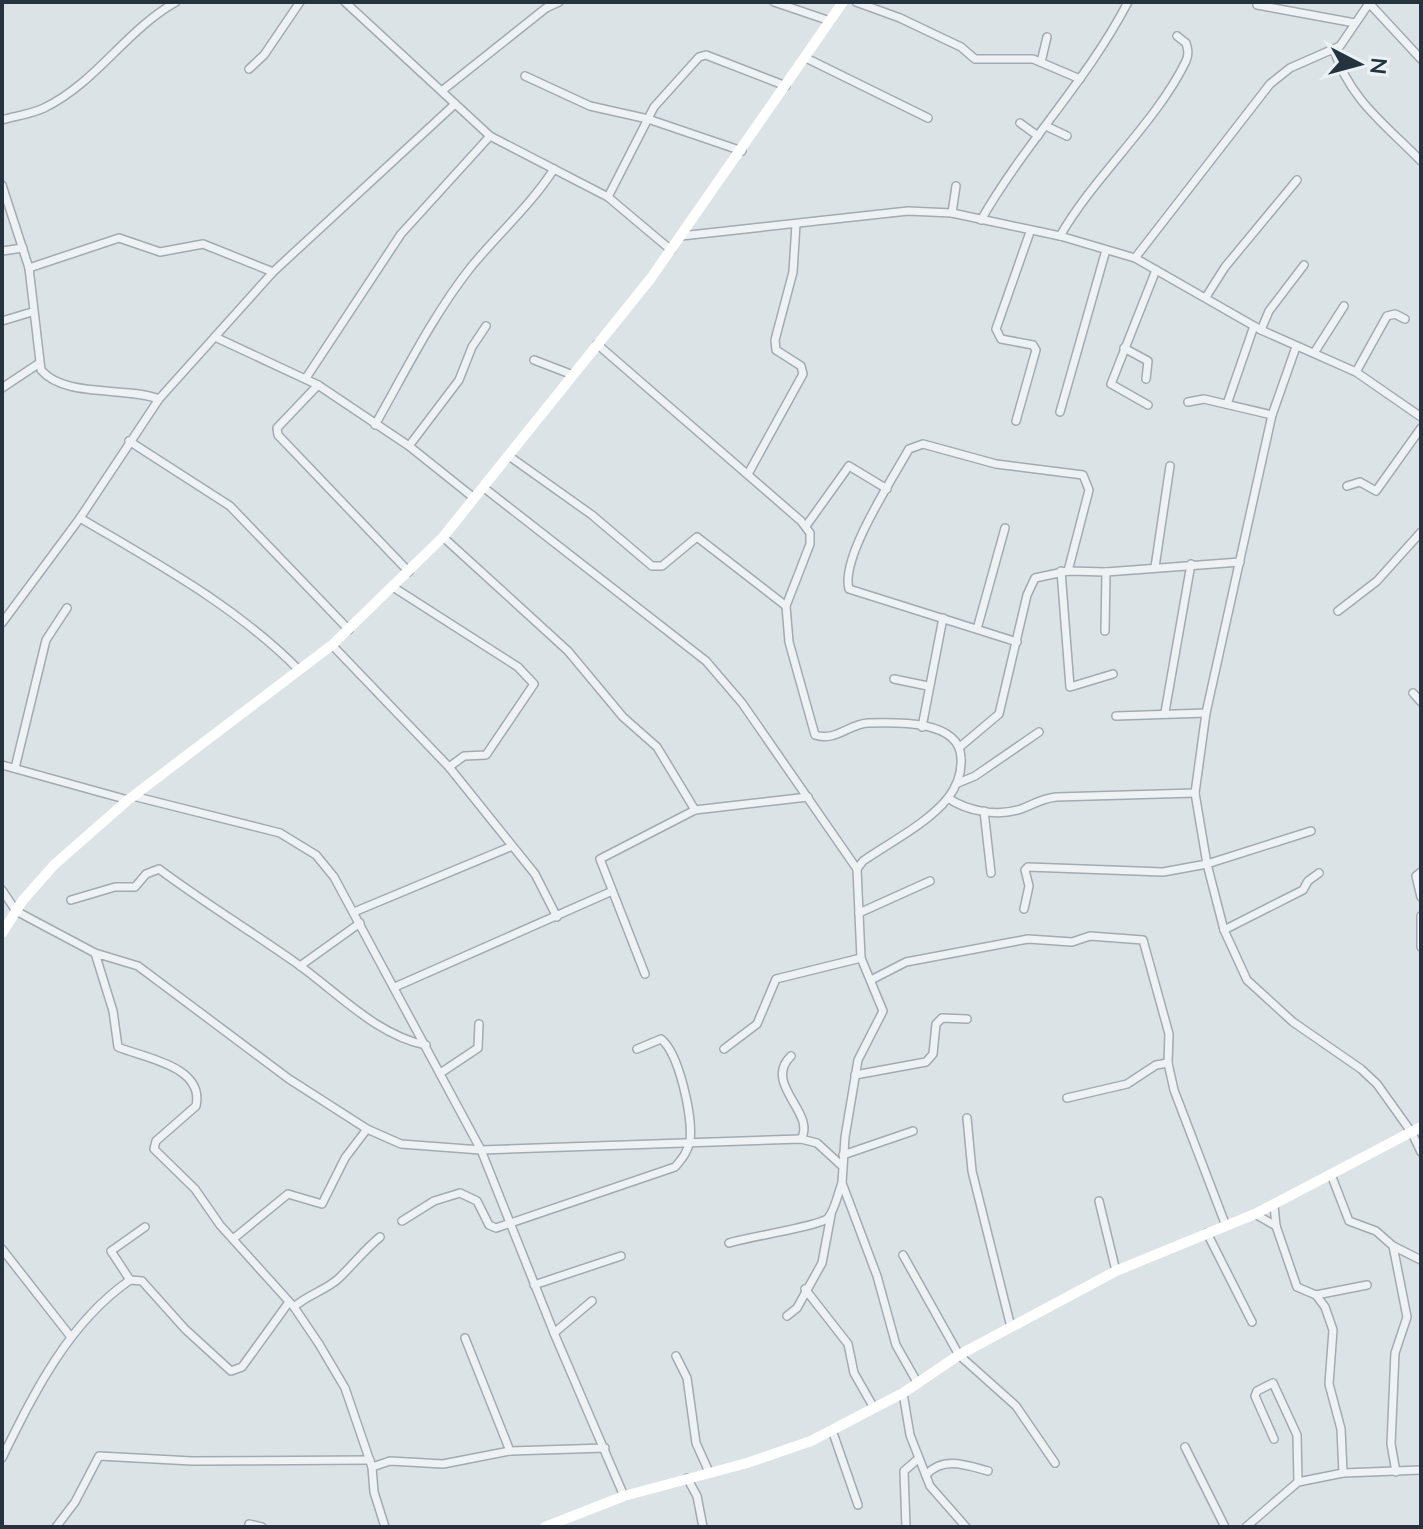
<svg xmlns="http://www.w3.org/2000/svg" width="1423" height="1529" font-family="Mulish,sans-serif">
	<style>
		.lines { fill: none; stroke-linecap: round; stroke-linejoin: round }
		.street-casing { stroke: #a1abb1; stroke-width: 10 }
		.street { stroke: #eff2f5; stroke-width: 7 }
		.secondary { stroke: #fff; stroke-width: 10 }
	</style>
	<rect width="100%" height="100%" fill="#dce3e7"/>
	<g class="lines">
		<defs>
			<g id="street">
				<polyline points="345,2 490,136 608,197 671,250"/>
				<polyline points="774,2 830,21"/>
				<polyline points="856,2 900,18 961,47 975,59 1033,59 1080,79"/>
				<polyline points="1369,3 1421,59"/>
				<polyline points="1257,5 1355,23"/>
				<path d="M1334 50C1350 100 1386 125 1421 161"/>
				<polyline points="806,58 928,118"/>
				<polyline points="1041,62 1047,37"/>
				<polyline points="249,69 264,55 300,2"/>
				<polyline points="525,76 590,106 648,119 742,151"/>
				<polyline points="443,90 546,8 559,2"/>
				<path d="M2 120C16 116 31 114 44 108 96 83 126 30 176 2"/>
				<polyline points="1020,123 1038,136"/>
				<polyline points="1046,126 1067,136"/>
				<path d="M2 185 29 268 41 370C65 398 123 386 159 399"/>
				<polyline points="608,197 654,107 699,57 706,55 786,86"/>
				<polyline points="952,213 956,186"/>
				<path d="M981 220C1025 143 1087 81 1128 2"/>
				<polyline points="681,236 908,211 952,213 1060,236 1135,258 1261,330 1356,372 1421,417"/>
				<path d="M1060 236C1095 175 1156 123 1186 61 1189 54 1188 50 1186 43L1177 36"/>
				<polyline points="2,251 23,248"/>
				<polyline points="1135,258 1270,84 1290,68 1340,46 1370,2"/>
				<polyline points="29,268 119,238 160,252 203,244 273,272"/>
				<polyline points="1206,297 1225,267 1297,180"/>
				<polyline points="2,321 32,312"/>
				<polyline points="1261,330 1269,311 1304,265"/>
				<polyline points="215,337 318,385 409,446 474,498"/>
				<path d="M597 344 801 521 810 533V544L786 606 789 642 815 735C835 742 849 724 868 723 897 722 960 720 961 758 962 773 957 786 948 798 927 824 890 842 863 861L857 869 861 958 883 1011 858 1060 845 1137 842 1183 877 1276 896 1345 917 1382"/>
				<polyline points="1296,347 1272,415 1206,713 1195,793 1207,864 1224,930 1247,980 1293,1022 1361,1069 1377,1084 1412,1133 1421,1152"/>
				<polyline points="1124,348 1148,361 1146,379"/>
				<polyline points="1314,353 1344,306"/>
				<polyline points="534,360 573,375"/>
				<polyline points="1356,372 1387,316 1395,314 1405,319"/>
				<polyline points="306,378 401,234 490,136"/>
				<polyline points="318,385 277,428 278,435 409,572"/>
				<polyline points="2,388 38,364"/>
				<polyline points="1188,402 1204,399 1272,415"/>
				<polyline points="1227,404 1254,326"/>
				<polyline points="1148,405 1111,384 1156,270"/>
				<polyline points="1060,412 1106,250"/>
				<polyline points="1016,421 1036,350 1033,345 1001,339 996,329 1030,232"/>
				<path d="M375 425C405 372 433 315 471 267 499 233 530 206 554 169"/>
				<polyline points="129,441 230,506 349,630"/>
				<polyline points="409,446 459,380 472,347 486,326"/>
				<polyline points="509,456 592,515 652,566 662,566 697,537 786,606"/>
				<polyline points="748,474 803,374 801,366 776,350 775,340 793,272 796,224"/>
				<polyline points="1347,486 1360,482 1376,491 1421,428"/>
				<polyline points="483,487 706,661 742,703 857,869"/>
				<path d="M80 518C156 563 236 606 299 670"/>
				<polyline points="806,526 849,466 887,489"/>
				<polyline points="443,537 568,651 623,717 657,747 695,810"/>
				<polyline points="1155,567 1170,466"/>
				<polyline points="1061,571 1070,687 1113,674"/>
				<polyline points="393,587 518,667 534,684 486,755 464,756 449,767"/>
				<polyline points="1338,611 1377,581 1421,532"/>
				<polyline points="2,623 80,518 159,399 273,272 455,104"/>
				<polyline points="977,629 1005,528"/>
				<polyline points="1105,631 1106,572"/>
				<path d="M1017 642 849 589C840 558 893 478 909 449L923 444 996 464 1083 475 1089 490 1068 571"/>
				<polyline points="332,645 449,767 535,874 557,917"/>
				<polyline points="894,679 928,686"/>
				<polyline points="1413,693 1421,702"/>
				<polyline points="1165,712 1191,564"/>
				<polyline points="1116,716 1206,713"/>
				<polyline points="922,727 943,618"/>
				<polyline points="961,746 999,714 1027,595 1035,578 1068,571 1106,572 1240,562"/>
				<polyline points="2,765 128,800"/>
				<polyline points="15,768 46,640 67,608"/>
				<polyline points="958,783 975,776 1039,732"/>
				<polyline points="133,796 280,833 316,855 334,877 481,1150 554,1333 624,1496"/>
				<path d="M948 798C967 811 997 817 1021 809 1035 804 1040 799 1056 797L1195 793"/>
				<polyline points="984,811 991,873"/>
				<polyline points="1421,872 1416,876 1421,897"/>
				<polyline points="2,890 16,911 95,953"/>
				<path d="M71 900 115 887H135L146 874 159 869C203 902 251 931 296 963 336 991 377 1036 426 1045"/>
				<polyline points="1024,909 1029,886 1025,870 1028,867 1163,872 1207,864 1311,831"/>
				<polyline points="354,912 510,847"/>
				<polyline points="859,913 930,881"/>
				<polyline points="1421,916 1421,947"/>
				<polyline points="1224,930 1303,890 1308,881 1319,873"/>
				<polyline points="300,966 360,923"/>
				<polyline points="645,974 600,859 695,810 808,797"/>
				<polyline points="871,980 906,962 1028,939 1072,942 1090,936 1143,940 1169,1034 1168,1063 1174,1090 1226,1226"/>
				<polyline points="395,987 610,892"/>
				<polyline points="724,1049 757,1024 776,979 861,958"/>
				<path d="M791 1056C762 1084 817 1113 801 1139"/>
				<polyline points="442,1072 478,1048 479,1024"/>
				<polyline points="855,1075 926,1062 933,1054 936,1024 942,1018 967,1019"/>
				<polyline points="1067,1098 1127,1084 1156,1065 1168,1063"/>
				<polyline points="967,1118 972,1171 1011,1327"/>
				<polyline points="843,1155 913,1131"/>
				<polyline points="1332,1177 1349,1221 1376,1231 1393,1246 1421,1260"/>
				<polyline points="1099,1201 1116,1271"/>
				<polyline points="1274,1205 1276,1226 1297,1287 1316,1295 1367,1285"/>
				<polyline points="1255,1214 1276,1226"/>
				<path d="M402 1221 434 1201 460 1193 477 1201 489 1225 496 1228 675 1167C683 1158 688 1151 690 1140 693 1117 679 1053 661 1039L637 1049"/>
				<polyline points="1207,1233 1252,1322"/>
				<polyline points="233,1239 288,1194 322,1204 345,1158 367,1129"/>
				<path d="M729 1243C747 1237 821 1226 828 1218 835 1210 838 1193 842 1183"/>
				<polyline points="1393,1246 1407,1317 1395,1353 1391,1444 1396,1472"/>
				<polyline points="2,1249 71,1337"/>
				<polyline points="903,1255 959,1355 1016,1406 1055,1463"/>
				<polyline points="130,1280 111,1251 145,1227"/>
				<polyline points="534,1285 621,1256"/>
				<polyline points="805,1289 848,1344 854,1373 874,1408"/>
				<polyline points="1316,1295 1325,1307 1333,1330 1329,1384 1341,1429 1343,1473"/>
				<path d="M294 1307C307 1295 326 1290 338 1279 353 1265 364 1250 380 1237"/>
				<polyline points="787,1316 797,1308 822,1263 831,1215"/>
				<polyline points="554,1333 592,1301"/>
				<polyline points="465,1338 510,1451"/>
				<polyline points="676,1356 687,1378 696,1443 709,1472"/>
				<polyline points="903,1393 910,1435 930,1486 966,1527"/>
				<polyline points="832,1430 858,1505"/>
				<polyline points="1274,1439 1255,1396 1257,1391 1273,1383 1297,1435 1298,1482"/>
				<polyline points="1185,1447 1225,1527"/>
				<path d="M2 1458C34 1393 68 1323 130 1280L142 1281 185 1329 231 1371 242 1367 289 1302"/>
				<polyline points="372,1467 390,1461 443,1464 510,1451 605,1448"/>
				<path d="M926 1475C943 1456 966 1465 988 1471"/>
				<polyline points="687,1478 697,1496 703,1527"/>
				<polyline points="249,1524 262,1527"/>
				<polyline points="56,1527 75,1502 99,1456 192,1461 370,1460"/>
				<path d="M385 1527 374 1492 372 1467 345 1388 319 1344 294 1307 220 1225 195 1189 154 1149 156 1141 196 1106C205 1066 144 1058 118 1047L113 1011 95 953 138 966 289 1079 367 1129 401 1144 481 1150 801 1139 817 1143 841 1165"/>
				<polyline points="906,1527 904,1471 918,1459"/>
				<polyline points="1246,1527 1298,1482 1343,1473 1421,1470"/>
			</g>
		</defs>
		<use href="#street" class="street-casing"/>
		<use href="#street" class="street"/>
		<g class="secondary">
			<polyline points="2,933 23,900 54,865 128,800 332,645 443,537 651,278 843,2"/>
			<polyline points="545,1527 624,1496 747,1463 811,1441 903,1393 959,1355 1116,1271 1255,1214 1421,1127"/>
		</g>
	</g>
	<rect width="1423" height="1529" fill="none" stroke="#25333e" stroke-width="8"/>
	<g transform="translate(1359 64) rotate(96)" stroke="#ebf1f5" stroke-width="6" paint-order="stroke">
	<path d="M0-6L14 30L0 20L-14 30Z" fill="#25333e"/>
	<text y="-12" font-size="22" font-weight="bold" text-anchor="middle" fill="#25333e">N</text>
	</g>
</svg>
